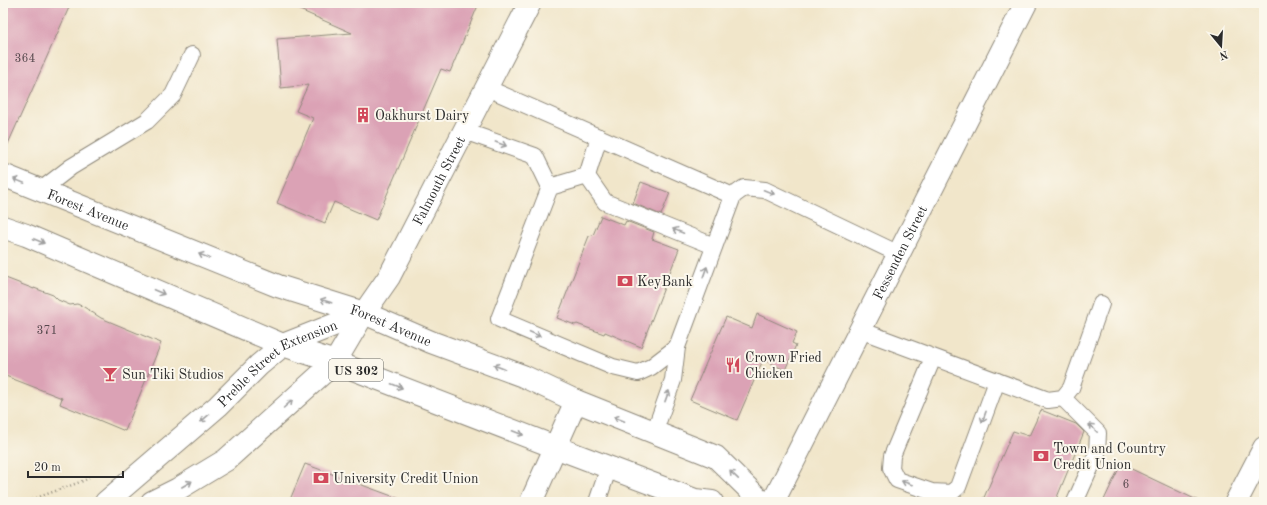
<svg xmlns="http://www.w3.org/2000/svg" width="1267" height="505" font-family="'Old Standard TT',serif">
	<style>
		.building { fill: #dba2b5 }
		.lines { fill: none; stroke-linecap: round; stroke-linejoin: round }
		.service-casing { stroke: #8e887a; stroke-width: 18 }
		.minor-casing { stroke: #8e887a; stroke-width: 24 }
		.secondary-casing { stroke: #8e887a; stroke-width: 24 }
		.trunk-casing { stroke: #8e887a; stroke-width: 24 }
		.path { stroke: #8e887a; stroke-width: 2.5; stroke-dasharray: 1 3; stroke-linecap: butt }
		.service { stroke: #fff; stroke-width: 16 }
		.minor { stroke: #fff; stroke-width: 22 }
		.secondary { stroke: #fff; stroke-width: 22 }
		.trunk { stroke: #fff; stroke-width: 22 }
		.oneway { stroke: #a0a0a0 }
		.labels { text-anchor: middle; stroke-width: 4; stroke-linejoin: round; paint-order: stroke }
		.number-label { font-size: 12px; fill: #57494e }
		.shield { fill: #fbf7ec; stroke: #696865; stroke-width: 1 }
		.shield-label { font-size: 13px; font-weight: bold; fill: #2b2b2b }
		.poi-label { font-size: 14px; fill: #2b2b2b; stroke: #fbf7ec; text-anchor: start }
		.street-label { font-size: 14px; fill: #2b2b2b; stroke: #fbf7ec }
	</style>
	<rect width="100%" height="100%" fill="#fbf7ec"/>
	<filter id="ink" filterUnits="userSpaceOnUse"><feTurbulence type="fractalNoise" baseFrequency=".025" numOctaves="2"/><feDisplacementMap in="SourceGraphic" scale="8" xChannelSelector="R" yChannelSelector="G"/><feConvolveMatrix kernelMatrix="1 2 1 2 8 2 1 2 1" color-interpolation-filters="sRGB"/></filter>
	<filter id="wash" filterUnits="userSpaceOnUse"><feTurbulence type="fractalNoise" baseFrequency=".012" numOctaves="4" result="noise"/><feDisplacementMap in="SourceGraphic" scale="16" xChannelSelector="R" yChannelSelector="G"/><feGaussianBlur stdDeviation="0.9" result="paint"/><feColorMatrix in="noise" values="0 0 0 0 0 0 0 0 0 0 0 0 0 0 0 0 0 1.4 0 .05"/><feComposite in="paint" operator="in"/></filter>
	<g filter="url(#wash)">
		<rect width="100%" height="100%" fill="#f1e6ca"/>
		<g id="blocks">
			<g class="building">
				<polygon points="3,3 71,3 3,155"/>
				<polygon points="284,3 479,3 450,72 441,69 376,220 334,202 325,223 277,203 313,118 296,111 308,85 281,88 277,39 352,33"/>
				<polygon points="641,182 670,193 661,215 633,203"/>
				<polygon points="601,216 624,225 626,221 654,232 652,239 679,249 641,347 605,332 604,334 577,324 575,325 557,318 589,236 593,235"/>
				<polygon points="3,277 34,289 34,288 53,295 58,300 70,305 77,304 84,307 101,318 161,343 125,431 60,404 62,398 3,375"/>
				<polygon points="757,314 797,332 792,343 796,345 785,370 763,360 737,420 690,400 726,317 752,328"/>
				<polygon points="1041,410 1076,424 1084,432 1055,502 982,502 1013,431 1029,436"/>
				<polygon points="305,464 400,499 400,502 289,502"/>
				<polygon points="1121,464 1201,502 1103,502"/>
			</g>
		</g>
	</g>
	<g filter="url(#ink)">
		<use href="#blocks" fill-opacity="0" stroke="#8e887a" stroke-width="1"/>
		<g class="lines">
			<defs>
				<g id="service">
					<polyline points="487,88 733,196"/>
					<polyline points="464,131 535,156 550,187"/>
					<polyline points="599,137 587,176 550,187 499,319 613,367 638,373 651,367 677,347"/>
					<polyline points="587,176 605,202 714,246"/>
					<polyline points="41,190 71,167 147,121 173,95 192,55"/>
					<polyline points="860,330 1048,400 1063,398 1071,388 1101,304"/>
					<polyline points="933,358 892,456 891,468 897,480 932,492 951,493 958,487 997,381"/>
					<polyline points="1063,398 1098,433 1097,453 1075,502"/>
					<polyline points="654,433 673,380 677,347 733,196 744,188 765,190 899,254"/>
					<polyline points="597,502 609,467"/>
				</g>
				<g id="minor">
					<polyline points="531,502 576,401"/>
					<path id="s1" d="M773 502 1026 3"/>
					<polyline points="1236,502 1264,448"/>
				</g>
				<g id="secondary">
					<path id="s2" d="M106 502 218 406 259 365 283 345 364 313"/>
					<path id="s3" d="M152 502 178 489 226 460 335 362 364 313 389 277 530 3"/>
				</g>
				<g id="trunk">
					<path id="s4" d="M3 175 278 286 364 313 431 342 523 376 576 401 716 457 762 502"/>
					<polyline points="3,227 26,235 283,345 335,362 555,447 695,500 712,502"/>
				</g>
			</defs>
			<use href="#service" class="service-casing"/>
			<use href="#minor" class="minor-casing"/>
			<use href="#secondary" class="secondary-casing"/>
			<use href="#trunk" class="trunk-casing"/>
			<polyline class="path" points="25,502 83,481 89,478"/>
			<use href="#service" class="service"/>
			<use href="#minor" class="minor"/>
			<use href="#secondary" class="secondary"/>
			<use href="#trunk" class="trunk"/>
		</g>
		<defs><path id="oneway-shaft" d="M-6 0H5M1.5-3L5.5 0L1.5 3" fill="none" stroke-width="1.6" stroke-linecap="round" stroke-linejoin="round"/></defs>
		<g class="oneway">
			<use href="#oneway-shaft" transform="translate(501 144) rotate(20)"/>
			<use href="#oneway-shaft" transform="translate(19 181) rotate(-158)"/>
			<use href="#oneway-shaft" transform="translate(769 192) rotate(22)"/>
			<use href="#oneway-shaft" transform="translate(678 231) rotate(-158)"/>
			<use href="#oneway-shaft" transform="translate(39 241) rotate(23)"/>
			<use href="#oneway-shaft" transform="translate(204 256) rotate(-158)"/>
			<use href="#oneway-shaft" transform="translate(705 272) rotate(-70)"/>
			<use href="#oneway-shaft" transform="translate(159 292) rotate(23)"/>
			<use href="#oneway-shaft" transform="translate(326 301) rotate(-162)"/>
			<use href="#oneway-shaft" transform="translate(535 334) rotate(23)"/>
			<use href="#oneway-shaft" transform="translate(499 367) rotate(-159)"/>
			<use href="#oneway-shaft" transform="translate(397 386) rotate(21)"/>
			<use href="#oneway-shaft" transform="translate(667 396) rotate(-70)"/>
			<use href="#oneway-shaft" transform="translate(288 404) rotate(-42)"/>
			<use href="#oneway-shaft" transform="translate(984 417) rotate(110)"/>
			<use href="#oneway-shaft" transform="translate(205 418) rotate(139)"/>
			<use href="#oneway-shaft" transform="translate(619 419) rotate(-158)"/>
			<use href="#oneway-shaft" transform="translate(1093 428) rotate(-135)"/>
			<use href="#oneway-shaft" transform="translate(518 433) rotate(21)"/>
			<use href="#oneway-shaft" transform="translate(734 475) rotate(-136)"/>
			<use href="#oneway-shaft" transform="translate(907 483) rotate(-160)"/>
			<use href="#oneway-shaft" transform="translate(187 484) rotate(-30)"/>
		</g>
	</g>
	<defs>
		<symbol id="building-bare" viewBox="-9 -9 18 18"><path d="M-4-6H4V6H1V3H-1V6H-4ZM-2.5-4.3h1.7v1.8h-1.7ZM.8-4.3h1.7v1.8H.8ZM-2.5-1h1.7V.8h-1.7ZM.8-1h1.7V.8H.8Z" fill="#d1495b" stroke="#fbf7ec" stroke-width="2.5" paint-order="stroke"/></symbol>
		<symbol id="bank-bare" viewBox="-9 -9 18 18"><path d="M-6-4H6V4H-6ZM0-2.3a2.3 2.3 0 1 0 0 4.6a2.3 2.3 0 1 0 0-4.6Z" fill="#d1495b" stroke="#fbf7ec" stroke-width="2.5" paint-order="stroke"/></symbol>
		<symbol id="restaurant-bare" viewBox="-9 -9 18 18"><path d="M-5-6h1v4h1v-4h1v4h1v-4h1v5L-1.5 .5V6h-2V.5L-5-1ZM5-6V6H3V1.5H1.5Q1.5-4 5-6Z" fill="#d1495b" stroke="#fbf7ec" stroke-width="2.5" paint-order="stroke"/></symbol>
		<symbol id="bar-bare" viewBox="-9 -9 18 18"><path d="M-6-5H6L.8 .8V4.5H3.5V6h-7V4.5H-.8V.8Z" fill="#d1495b" stroke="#fbf7ec" stroke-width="2.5" paint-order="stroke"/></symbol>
	</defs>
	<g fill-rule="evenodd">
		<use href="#building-bare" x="352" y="104" width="22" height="22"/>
		<use href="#bank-bare" x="614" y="270" width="22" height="22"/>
		<use href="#restaurant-bare" x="722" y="354" width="22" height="22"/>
		<use href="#bar-bare" x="99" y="363" width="22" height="22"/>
		<use href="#bank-bare" x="1030" y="445" width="22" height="22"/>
		<use href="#bank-bare" x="310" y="467" width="22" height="22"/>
	</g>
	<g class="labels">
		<g class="number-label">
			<text x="25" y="62">364</text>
			<text x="47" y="334">371</text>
			<text x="1126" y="488">6</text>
		</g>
		<rect class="shield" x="329" y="359" width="54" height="22" rx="3"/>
		<g class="shield-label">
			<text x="356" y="375">US 302</text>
		</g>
		<g class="poi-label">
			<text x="375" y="120">Oakhurst Dairy</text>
			<text x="637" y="286">KeyBank</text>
			<text x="745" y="362">Crown Fried<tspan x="745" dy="16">Chicken</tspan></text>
			<text x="122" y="379">Sun Tiki Studios</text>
			<text x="1053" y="453">Town and Country<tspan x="1053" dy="16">Credit Union</tspan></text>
			<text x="333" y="483">University Credit Union</text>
		</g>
		<g class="street-label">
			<text dy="5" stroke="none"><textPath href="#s3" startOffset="441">Falmouth Street</textPath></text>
			<text dy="5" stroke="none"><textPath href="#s4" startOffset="92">Forest Avenue</textPath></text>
			<text dy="5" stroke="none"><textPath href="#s1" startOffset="280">Fessenden Street</textPath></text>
			<text dy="5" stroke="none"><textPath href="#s4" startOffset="416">Forest Avenue</textPath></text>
			<text dy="5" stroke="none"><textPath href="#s2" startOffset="222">Preble Street Extension</textPath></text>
		</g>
	</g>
	<rect width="1267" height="505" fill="none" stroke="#fbf7ec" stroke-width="16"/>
	<g transform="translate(1221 46) rotate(162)" stroke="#fbf7ec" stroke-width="3" paint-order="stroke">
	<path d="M0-3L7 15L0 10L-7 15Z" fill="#2b2b2b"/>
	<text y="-6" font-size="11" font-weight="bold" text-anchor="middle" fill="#2b2b2b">N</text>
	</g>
	<path d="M28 471v6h95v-6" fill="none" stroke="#2b2b2b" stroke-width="2"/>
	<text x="34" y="471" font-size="12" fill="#2b2b2b" stroke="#fbf7ec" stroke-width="3" paint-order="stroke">20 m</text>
</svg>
